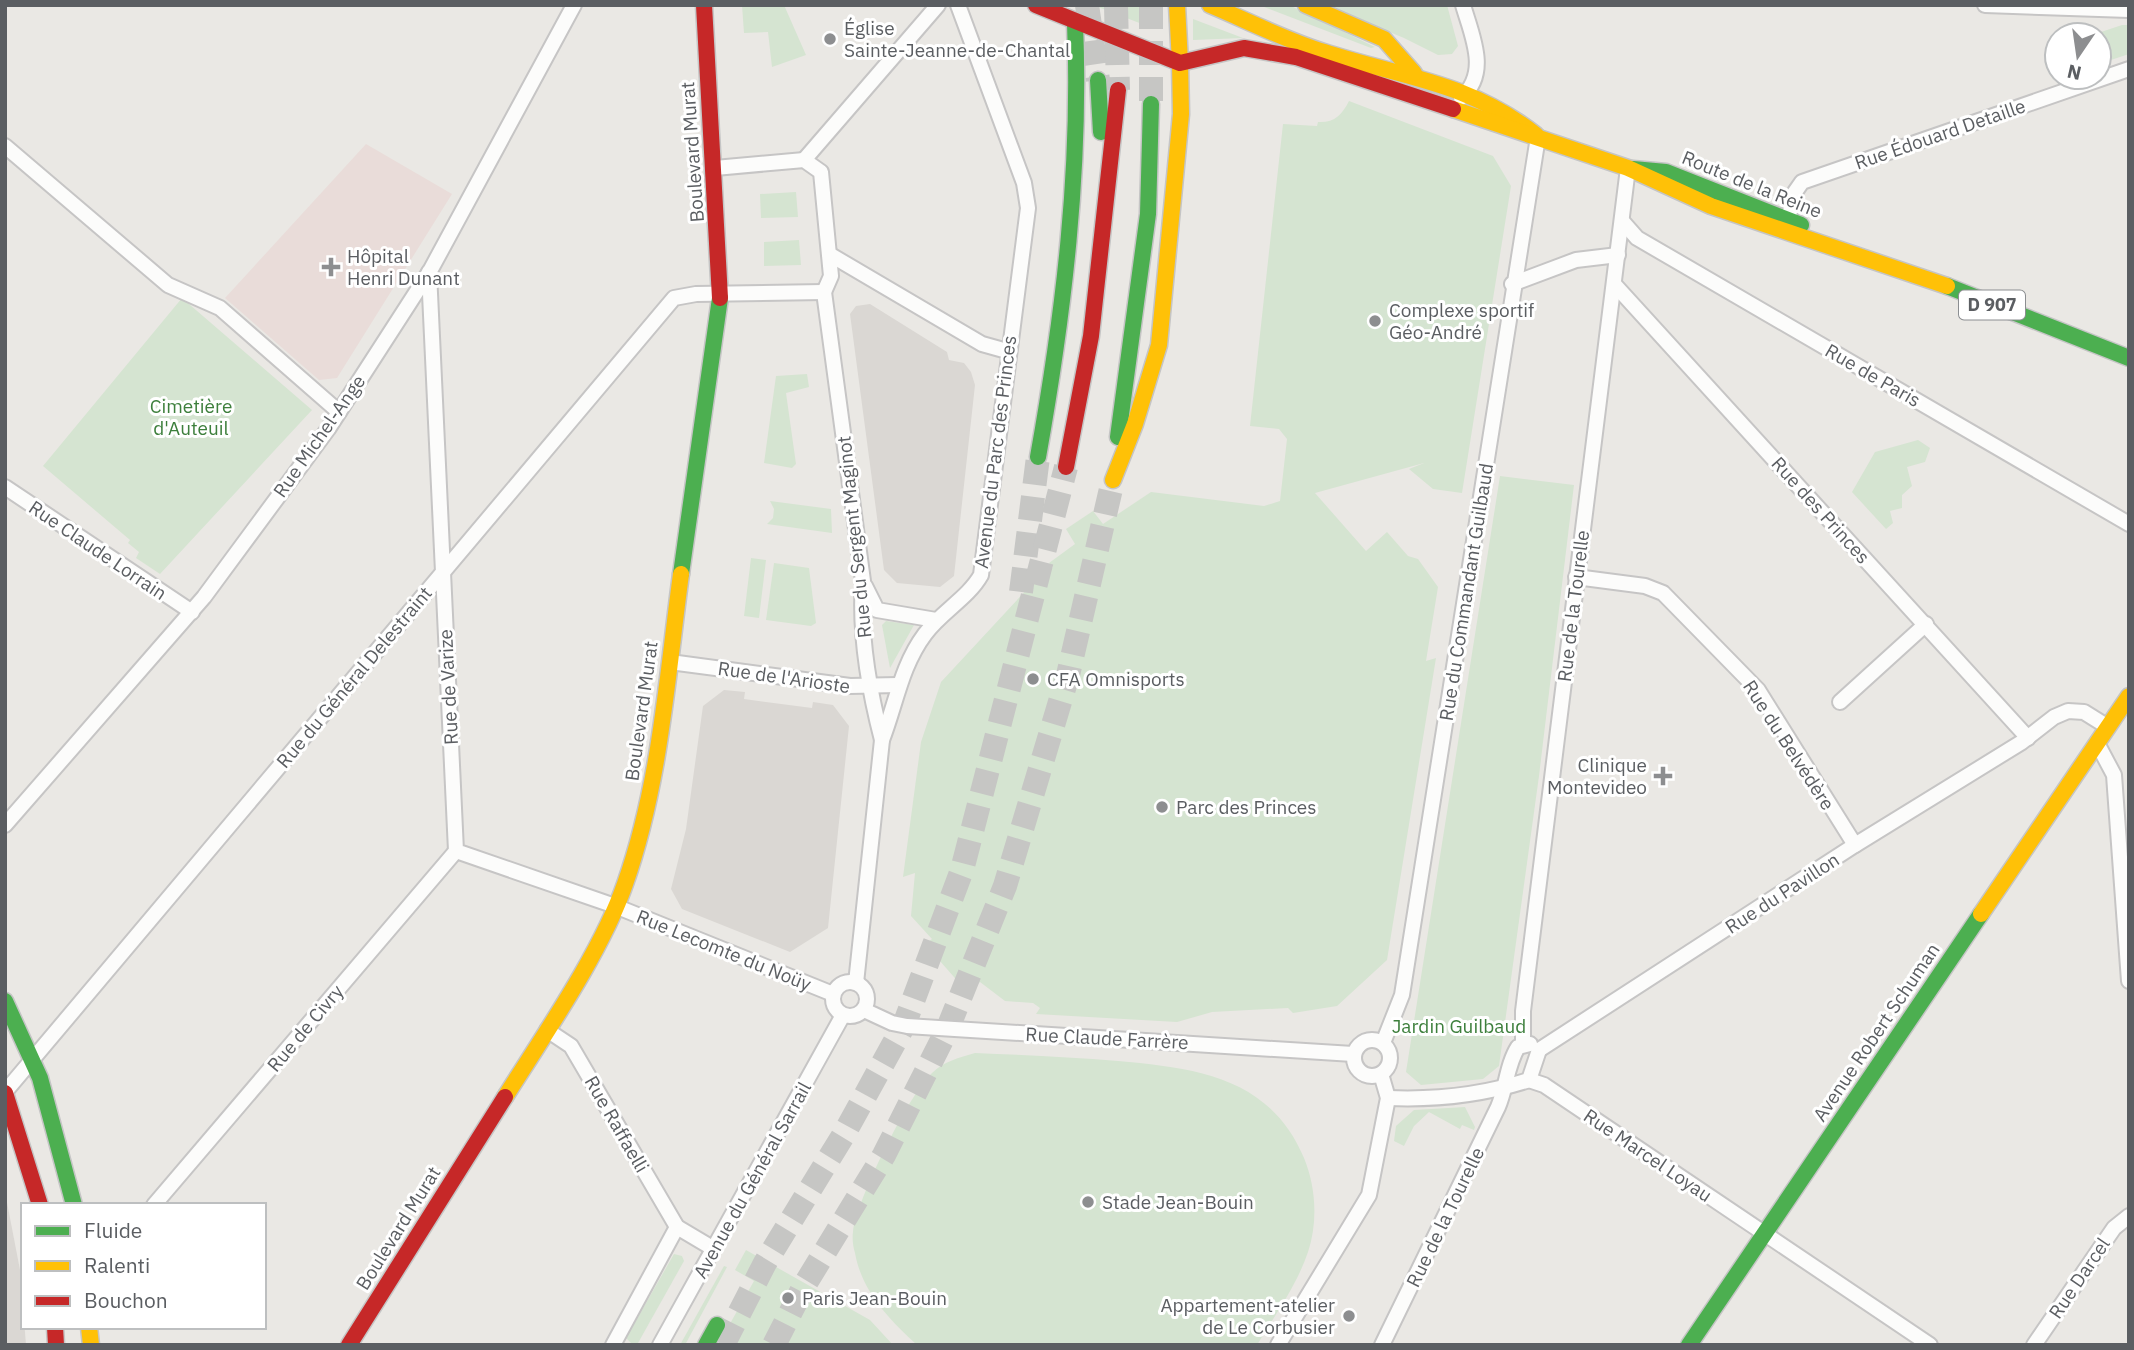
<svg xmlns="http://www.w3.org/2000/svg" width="2134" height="1350" font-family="'IBM Plex Sans',sans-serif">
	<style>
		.education { fill: #dad7d3 }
		.medical { fill: #e9dcd9 }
		.green { fill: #d5e4d1 }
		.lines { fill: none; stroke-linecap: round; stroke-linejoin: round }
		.highway-tunnel { stroke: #c6c6c4; stroke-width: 24; stroke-dasharray: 24 12; stroke-linecap: butt }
		.street-casing { stroke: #c6c5c5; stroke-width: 18 }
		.fast-casing { stroke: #c5c5c5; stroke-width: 19 }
		.slow-casing { stroke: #c5c5c5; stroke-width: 19 }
		.jam-casing { stroke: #c5c5c5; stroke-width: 19 }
		.street { stroke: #fcfcfb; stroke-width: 14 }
		.fast { stroke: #4caf50; stroke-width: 16 }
		.slow { stroke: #ffc107; stroke-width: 16 }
		.jam { stroke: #c62828; stroke-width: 16 }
		.poi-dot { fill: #8d8e90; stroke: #fff; stroke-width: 2.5 }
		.labels { text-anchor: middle; stroke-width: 6; stroke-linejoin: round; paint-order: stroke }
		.shield { fill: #fff; stroke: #8c8e91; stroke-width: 2 }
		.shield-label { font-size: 18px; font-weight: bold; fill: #5b5e62 }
		.poi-label { font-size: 19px; fill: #5b5e62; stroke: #fff; text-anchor: start }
		.street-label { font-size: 19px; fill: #5b5e62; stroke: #fff }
		.park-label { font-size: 19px; fill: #3d7f3c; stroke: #fff }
	</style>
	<rect width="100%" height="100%" fill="#eae8e4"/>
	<g class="education">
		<polygon points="870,304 947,352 949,360 964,363 971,372 975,385 954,576 940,587 897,583 884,570 850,314 856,306"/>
		<polygon points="724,690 745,692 744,699 812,708 813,702 833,705 849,726 828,928 790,952 682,909 671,889 686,829 703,706"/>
		<polygon points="5,1192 20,1270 26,1345 5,1345"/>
	</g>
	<polygon class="medical" points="366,144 452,194 337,378 319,380 225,298"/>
	<g class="green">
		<polygon points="742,5 784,5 806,55 772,67 768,32 744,33"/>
		<polygon points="1093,5 1151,5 1158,17 1154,23 1142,24"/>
		<polygon points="1259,5 1289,5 1375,47 1371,48"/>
		<polygon points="1324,5 1447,5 1458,46 1452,54 1438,55 1404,38"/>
		<polygon points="1193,19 1243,38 1193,40"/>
		<polygon points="2122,25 2129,25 2129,54 2099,64 2099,35 2092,35"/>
		<path d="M1349 101 1493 156 1511 186 1462 493 1433 489 1409 469 1424 463 1315 493 1366 551 1387 532 1408 556 1418 559 1438 587 1426 661 1436 658 1387 960 1337 1006 1293 1013 1288 1008 1212 1012 1177 1022 1036 1014 1040 1008 1033 1003 1005 1001 980 982 968 993 925 944 932 939 911 916 915 873 903 877 921 742 941 682 1029 587 1053 567 1049 563 1075 544 1066 529 1093 511 1103 524 1151 492 1264 506 1280 501 1287 439 1279 429 1250 426 1283 124 1317 126 1318 122C1334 123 1342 115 1349 101Z"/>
		<polygon points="796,192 798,217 761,218 760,194"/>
		<polygon points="799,240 801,265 764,266 764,242"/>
		<polygon points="182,298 312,410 160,574 136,558 139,552 128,543 130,540 43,466"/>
		<polygon points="807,374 809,387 786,393 796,464 792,468 764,463 776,376"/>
		<polygon points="1918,440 1930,448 1925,462 1907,467 1912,486 1902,495 1902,508 1890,511 1893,523 1886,529 1852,492 1875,452"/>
		<polygon points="1500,476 1574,485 1539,776 1499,1066 1483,1079 1421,1085 1406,1072"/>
		<polygon points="770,501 831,509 832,533 767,524 773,518 774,509"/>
		<polygon points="751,558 766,560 759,618 744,616"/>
		<polygon points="774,563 809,568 816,623 811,626 766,620"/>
		<polygon points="886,621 914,625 890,668 882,625"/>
		<path d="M975 1053C1023 1055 1071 1057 1118 1061 1196 1068 1270 1077 1304 1158 1316 1187 1318 1222 1308 1252 1297 1285 1275 1315 1257 1345H917C889 1319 862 1292 855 1253 853 1247 852 1238 853 1232 856 1201 909 1094 932 1073 944 1061 959 1058 975 1053Z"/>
		<polygon points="1465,1107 1475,1127 1474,1130 1462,1125 1460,1129 1429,1112 1414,1126 1404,1146 1394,1141 1396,1126 1414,1110"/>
		<polygon points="746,1250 870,1320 893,1345 718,1345 754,1281 735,1270"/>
		<polygon points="674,1254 682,1256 684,1261 638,1343 633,1345 626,1338"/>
		<polygon points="724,1266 727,1267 685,1345 680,1345"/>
	</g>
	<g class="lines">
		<g class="highway-tunnel">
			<polyline points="1087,5 1098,80"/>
			<polyline points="1116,5 1118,90"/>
			<polyline points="1151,5 1151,104"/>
			<polyline points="1021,592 1038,457"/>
			<polyline points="723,1345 765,1263 844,1134 904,1025 962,870 1066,467"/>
			<polyline points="774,1345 804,1286 884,1155 948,1028 1005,886 1068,675 1113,480"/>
		</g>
		<defs>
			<g id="street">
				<polyline points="1985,5 2129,10"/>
				<path d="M1461 98C1490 73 1472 36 1463 5"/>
				<polyline points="5,146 168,285 220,308 339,412"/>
				<polyline points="804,160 938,5"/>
				<polyline points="715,168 804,160 821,172 831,276 824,292"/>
				<polyline points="1622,221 1637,238 2129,524"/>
				<polyline points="1786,227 1795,192 1802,182 2129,69"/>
				<polyline points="829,254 982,344 1007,351"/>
				<polyline points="429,272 456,851 615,906 833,994"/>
				<polyline points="1512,284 1576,260 1618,255"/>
				<polyline points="1614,284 2028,738"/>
				<path d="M824 292 863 581C859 633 869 690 882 740"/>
				<polyline points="5,487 192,612"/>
				<polyline points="1576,577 1645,586 1663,593 1758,690 1855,845"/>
				<polyline points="865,586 877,610 936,620"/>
				<polyline points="670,662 850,686 898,685"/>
				<polyline points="1840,702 1926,624"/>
				<polyline points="2097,743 2114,775 2129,981"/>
				<polyline points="5,825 204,597 328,429 430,271 574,5"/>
				<circle cx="850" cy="999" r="17"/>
				<path d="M856 983 882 740C896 704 901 666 925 634 941 612 968 598 981 575L1028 208 1024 183 958 5"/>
				<polyline points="864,1010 892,1023 907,1026 1353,1054"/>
				<polyline points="547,1030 571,1046 677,1227 714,1249"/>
				<circle cx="1372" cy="1058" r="18"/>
				<polyline points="1383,1043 1402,995 1538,137"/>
				<polyline points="1523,1044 1523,1011 1628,168"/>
				<polyline points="1539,1050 1855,845 2022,742 2054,717 2068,711 2084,712 2108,727"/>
				<polyline points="1529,1080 1544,1085 1930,1345"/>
				<polyline points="5,1092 674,298 696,294 824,292"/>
				<path d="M1388 1098C1436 1100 1483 1095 1529 1080L1539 1050"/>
				<polyline points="154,1205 456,851"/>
				<polyline points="613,1345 677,1227"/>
				<polyline points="660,1345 843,1015"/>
				<polyline points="1278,1345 1369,1195 1388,1098 1381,1074"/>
				<path d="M1382 1345 1498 1107C1506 1089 1507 1064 1518 1047L1530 1044"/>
				<polyline points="2034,1345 2114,1228 2129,1216"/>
			</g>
			<g id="fast">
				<polyline points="1098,80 1101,132"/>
				<polyline points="1633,169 1666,172 1801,225"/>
				<polyline points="1947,286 2129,358"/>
				<polyline points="1118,437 1148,214 1151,104"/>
				<path d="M1038 457C1064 312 1081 170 1075 23"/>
				<polyline points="681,574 720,298"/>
				<polyline points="5,1001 40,1078 74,1205"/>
				<polyline points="706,1345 717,1325"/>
				<polyline points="1689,1345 1981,914"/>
			</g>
			<g id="slow">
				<polyline points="1177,5 1180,63"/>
				<path d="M1210 5C1248 21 1285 40 1324 52 1401 77 1469 82 1536 135"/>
				<polyline points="1306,5 1384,39 1414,73"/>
				<polyline points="1453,109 1628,168 1711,206 1947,286"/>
				<polyline points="1113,480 1135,424 1159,345 1181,114 1180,63"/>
				<polyline points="1981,914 2129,696"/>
				<path d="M505 1097C544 1035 601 953 625 884 660 785 667 677 681 574"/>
				<polyline points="89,1327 91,1345"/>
			</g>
			<g id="jam">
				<polyline points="704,5 720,298"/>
				<polyline points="1036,5 1180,63 1244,48 1296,57 1453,109"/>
				<polyline points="1066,467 1091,336 1118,90"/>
				<polyline points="5,1093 40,1205"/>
				<polyline points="55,1327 56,1345"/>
				<polyline points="349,1345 505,1097"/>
			</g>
		</defs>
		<use href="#street" class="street-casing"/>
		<use href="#fast" class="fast-casing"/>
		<use href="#slow" class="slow-casing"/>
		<use href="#jam" class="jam-casing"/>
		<use href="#street" class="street"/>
		<use href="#fast" class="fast"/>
		<use href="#slow" class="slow"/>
		<use href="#jam" class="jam"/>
	</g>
	<g class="poi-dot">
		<circle cx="830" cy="39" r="7"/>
		<path d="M327.5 256.5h7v7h7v7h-7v7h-7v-7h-7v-7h7z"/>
		<circle cx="1375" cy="321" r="7"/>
		<circle cx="1033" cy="679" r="7"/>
		<path d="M1659.5 765.5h7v7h7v7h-7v7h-7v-7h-7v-7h7z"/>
		<circle cx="1162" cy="807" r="7"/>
		<circle cx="1088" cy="1202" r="7"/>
		<circle cx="788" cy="1298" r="7"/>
		<circle cx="1349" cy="1316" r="7"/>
	</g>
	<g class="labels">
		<rect class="shield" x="1959" y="290.5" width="66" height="29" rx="5"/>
		<g class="shield-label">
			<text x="1992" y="311">D 907</text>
		</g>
		<g class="poi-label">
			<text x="844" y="35">Église<tspan x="844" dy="22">Sainte-Jeanne-de-Chantal</tspan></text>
			<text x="347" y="263">Hôpital<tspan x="347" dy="22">Henri Dunant</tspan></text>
			<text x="1389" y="317">Complexe sportif<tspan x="1389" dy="22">Géo-André</tspan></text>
			<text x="1047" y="686">CFA Omnisports</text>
			<text x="1647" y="772" text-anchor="end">Clinique<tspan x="1647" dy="22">Montevideo</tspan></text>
			<text x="1176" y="814">Parc des Princes</text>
			<text x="1102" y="1209">Stade Jean-Bouin</text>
			<text x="802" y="1305">Paris Jean-Bouin</text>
			<text x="1335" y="1312" text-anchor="end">Appartement-atelier<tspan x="1335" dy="22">de Le Corbusier</tspan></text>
		</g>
		<g class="street-label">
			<text transform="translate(1940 134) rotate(-19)" y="7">Rue Édouard Detaille</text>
			<text transform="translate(692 152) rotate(-94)" y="7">Boulevard Murat</text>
			<text transform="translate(1752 184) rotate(22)" y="7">Route de la Reine</text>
			<text transform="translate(1873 375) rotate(30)" y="7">Rue de Paris</text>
			<text transform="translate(319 436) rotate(-55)" y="7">Rue Michel-Ange</text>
			<text transform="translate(995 452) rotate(-83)" y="7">Avenue du Parc des Princes</text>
			<text transform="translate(1821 510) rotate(48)" y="7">Rue des Princes</text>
			<text transform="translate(854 537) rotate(-96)" y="7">Rue du Sergent Maginot</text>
			<text transform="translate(98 550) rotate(34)" y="7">Rue Claude Lorrain</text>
			<text transform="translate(1466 592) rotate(-81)" y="7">Rue du Commandant Guilbaud</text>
			<text transform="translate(1573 606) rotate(-83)" y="7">Rue de la Tourelle</text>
			<text transform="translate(354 677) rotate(-50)" y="7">Rue du Général Delestraint</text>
			<text transform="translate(784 677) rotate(8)" y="7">Rue de l'Arioste</text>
			<text transform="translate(448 687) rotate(-93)" y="7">Rue de Varize</text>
			<text transform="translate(641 711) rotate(-82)" y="7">Boulevard Murat</text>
			<text transform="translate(1789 745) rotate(57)" y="7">Rue du Belvédère</text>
			<text transform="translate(1782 893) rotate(-33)" y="7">Rue du Pavillon</text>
			<text transform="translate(724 950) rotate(22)" y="7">Rue Lecomte du Noüy</text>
			<text transform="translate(305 1028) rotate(-50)" y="7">Rue de Civry</text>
			<text transform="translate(1876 1032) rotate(-56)" y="7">Avenue Robert Schuman</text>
			<text transform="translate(1107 1038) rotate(3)" y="7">Rue Claude Farrère</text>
			<text transform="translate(617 1124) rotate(60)" y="7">Rue Raffaelli</text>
			<text transform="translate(1648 1155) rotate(34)" y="7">Rue Marcel Loyau</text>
			<text transform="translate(752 1180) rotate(-61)" y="7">Avenue du Général Sarrail</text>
			<text transform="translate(1445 1217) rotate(-64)" y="7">Rue de la Tourelle</text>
			<text transform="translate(398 1228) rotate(-58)" y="7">Boulevard Murat</text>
			<text transform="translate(2079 1278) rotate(-56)" y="7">Rue Darcel</text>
		</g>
		<g class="park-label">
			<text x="191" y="413">Cimetière<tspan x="191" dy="22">d'Auteuil</tspan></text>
			<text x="1459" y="1033">Jardin Guilbaud</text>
		</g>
	</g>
	<rect width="2134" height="1350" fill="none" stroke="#5b5e62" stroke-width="14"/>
	<rect x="21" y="1203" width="245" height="126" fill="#ffffff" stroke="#bdbfc0" stroke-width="2"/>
	<rect x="35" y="1226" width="35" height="10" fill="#4caf50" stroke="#bdbfc0" stroke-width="2"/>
	<text x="84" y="1238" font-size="21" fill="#5b5e62">Fluide</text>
	<rect x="35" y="1261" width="35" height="10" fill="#ffc107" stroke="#bdbfc0" stroke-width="2"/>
	<text x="84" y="1273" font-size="21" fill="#5b5e62">Ralenti</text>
	<rect x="35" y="1296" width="35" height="10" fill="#c62828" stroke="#bdbfc0" stroke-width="2"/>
	<text x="84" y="1308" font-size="21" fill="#5b5e62">Bouchon</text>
	<g transform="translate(2078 56) rotate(193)"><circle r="33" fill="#ffffff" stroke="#bdbfc0" stroke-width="2"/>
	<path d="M0-5L12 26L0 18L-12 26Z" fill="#8d8e90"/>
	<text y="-10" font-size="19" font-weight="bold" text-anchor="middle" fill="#5b5e62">N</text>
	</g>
</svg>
